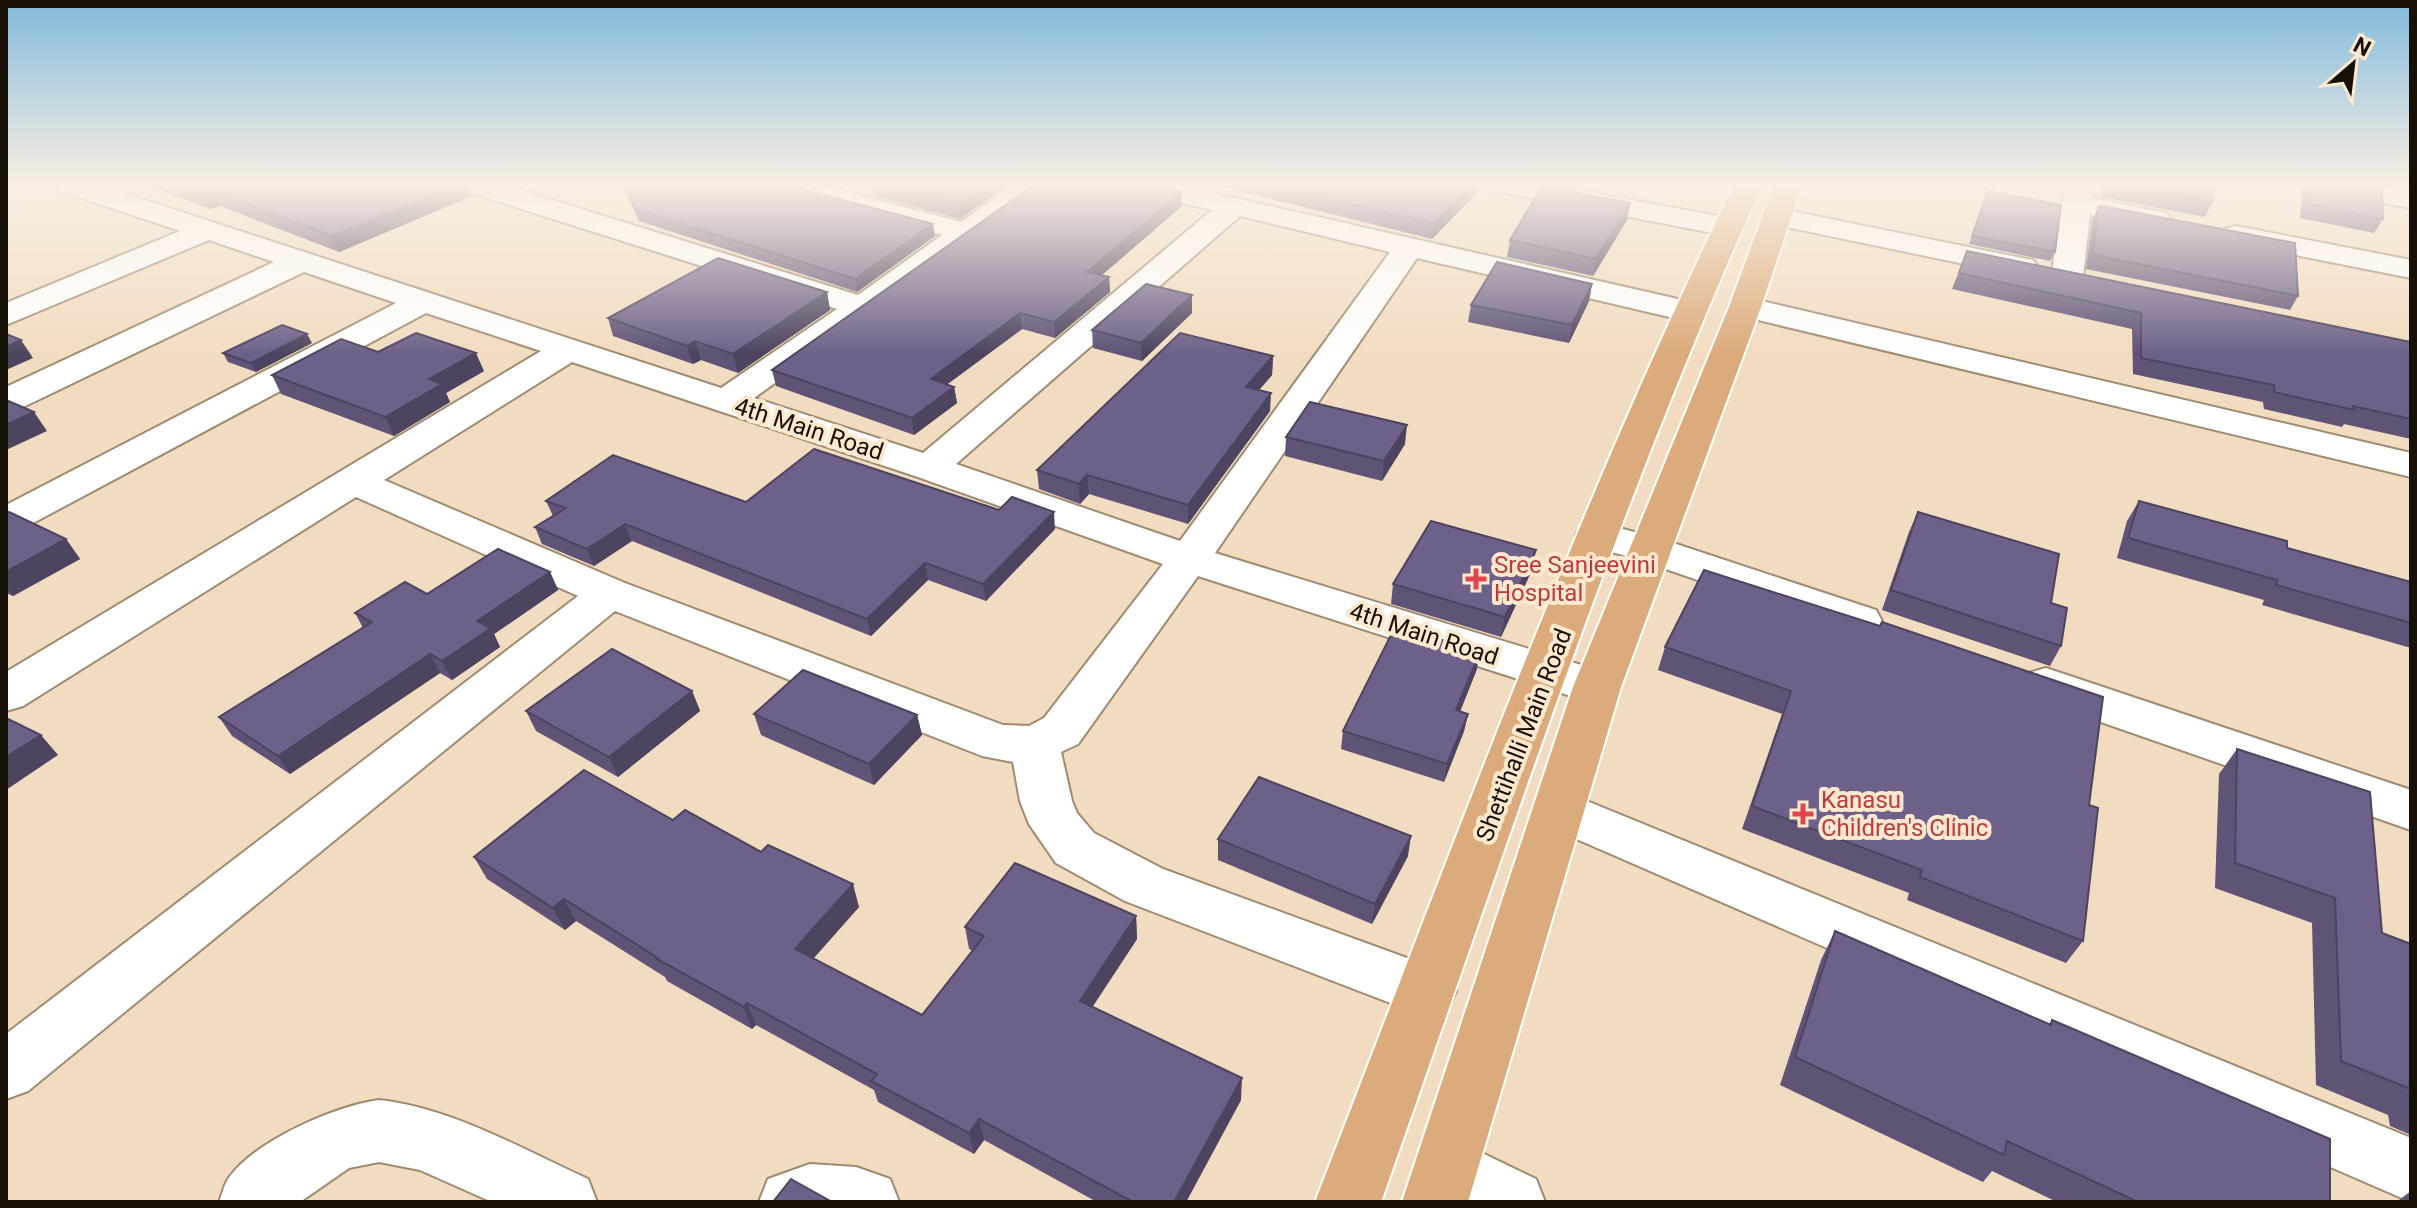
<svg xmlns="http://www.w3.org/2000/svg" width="2417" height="1208" font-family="Roboto,sans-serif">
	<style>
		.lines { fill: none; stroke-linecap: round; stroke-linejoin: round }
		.minor-casing { stroke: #9f8b71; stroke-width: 4 }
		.major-casing { stroke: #fff; stroke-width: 4 }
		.minor { fill: #fff; fill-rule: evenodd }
		.major { fill: #dcab7b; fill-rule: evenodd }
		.wall { fill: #5f5376 }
		.shaded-wall { fill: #4d4460 }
		.building { fill: #6e6189; stroke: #4d4460; stroke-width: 2 }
		.health-dot { fill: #e0444e; stroke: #ffe9ce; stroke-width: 3 }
		.labels { text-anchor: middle; stroke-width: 8; stroke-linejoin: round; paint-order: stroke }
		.street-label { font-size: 24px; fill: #171006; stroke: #ffe9ce }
		.health-label { font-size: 24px; fill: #be3a42; stroke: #ffe9ce; text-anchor: start }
	</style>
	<rect width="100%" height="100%" fill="#f2dcc1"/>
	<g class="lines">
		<defs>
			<g id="minor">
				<path d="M57 185H99L721 388 837 309 465 191 461 185H504L858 295 942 235 780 191 776 185H821L961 222 1013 185H1045L1041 191 754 398 923 453 1212 210 1132 191 1128 185H1178L1691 302 1703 305 1707 312 1703 319 1691 322 1417 258 1215 553 1614 675 1621 687 1614 699 1597 704 1580 699 1198 576 1078 744 1061 752 1072 801 1077 813 1094 833 1163 869 1448 973 1456 991 1448 1009 1427 1017 1125 901 1056 863 1029 824 1020 801 1013 762 982 756 615 611 28 1091 6 1099V1034L578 596 356 497 23 706 6 711V672L541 351 426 313 20 530 6 533V505L396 303 304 272 19 409 6 412V387L274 262 209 240 6 325V303L180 231 61 191ZM1240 216 1390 252 1180 541 956 464ZM572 362 915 476 1163 564 1044 718 1029 726 1003 725 625 583 384 480Z"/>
				<polygon points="1490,185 1549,185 1729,218 1739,221 1744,227 1739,233 1729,236 1504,193 1494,191"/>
				<polygon points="2065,185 2093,185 2092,198 2166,213 2171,219 2166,225 2156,228 2090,215 2083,277 2078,284 2067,286 2056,284 2051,277"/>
				<polygon points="2316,185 2378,185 2411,190 2411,208 2330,193 2320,191"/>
				<polygon points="1777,208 2022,258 2033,260 2038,267 2033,274 2022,276 1767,223 1762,217 1767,211"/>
				<polygon points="2236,226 2411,260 2411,278 2225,241 2221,235 2225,229"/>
				<polygon points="1745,297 2411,453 2411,477 1733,314 1729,307 1733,300"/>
				<polygon points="1597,522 1664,540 1876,610 1882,621 1876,632 1860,636 1634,558 1582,544 1576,535 1582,526"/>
				<polygon points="2046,668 2411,790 2411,830 2029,697 2022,685 2029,673"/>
				<polygon points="1560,790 2411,1138 2411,1202 1542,824 1534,810 1542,796"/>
				<path d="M379 1100C452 1108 522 1149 588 1179L597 1202H492L420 1170 379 1162 349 1168 300 1202H219C222 1195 224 1185 228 1179 254 1141 335 1106 379 1100Z"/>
				<polygon points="1447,1136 1536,1179 1545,1202 1445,1202 1424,1191 1414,1168 1424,1145"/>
				<polygon points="810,1164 856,1167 890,1179 899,1202 759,1202 768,1179"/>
			</g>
			<g id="major">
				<path d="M1734 185H1762C1613 515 1502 861 1381 1202H1315C1448 861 1573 514 1734 185Z"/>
				<polygon points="1774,185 1802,185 1761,307 1621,687 1468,1202 1402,1202 1573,687 1729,307"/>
			</g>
		</defs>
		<use href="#minor" class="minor-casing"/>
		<use href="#major" class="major-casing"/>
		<use href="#minor" class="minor"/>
		<use href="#major" class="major"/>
	</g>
	<g class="wall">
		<polygon points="146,185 467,185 472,196 339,252 220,206 211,209"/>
		<polygon points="622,185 786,185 935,236 857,292 639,221"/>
		<polygon points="873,185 1008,185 960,219 874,196"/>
		<polygon points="1215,185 1484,185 1432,239"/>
		<polygon points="2103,185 2213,185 2212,202 2205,217 2101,197"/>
		<polygon points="2303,185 2354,185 2383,219 2374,233 2300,218"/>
		<polygon points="1988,191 2055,252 2050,261 1969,244"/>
		<polygon points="1182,192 1182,206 1102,275 1109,277 1110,292 1055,338 1022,329 947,384 954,387 957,403 914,435 776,386 772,370"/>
		<polygon points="1630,203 1627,220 1593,276 1507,257 1510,240"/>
		<polygon points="2098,207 2298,296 2290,310 2086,269 2092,221"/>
		<polygon points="1967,251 2411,342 2411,439 2344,424 2342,427 2264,409 2263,402 2133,374 2132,329 1952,289"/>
		<polygon points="1592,284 1589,301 1569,343 1468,322 1471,305"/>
		<polygon points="827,292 830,310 738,373 701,360 693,364 613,336 608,318"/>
		<polygon points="1192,313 1142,361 1093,348 1092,330"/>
		<polygon points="312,343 256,372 228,362 223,353"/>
		<polygon points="378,352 484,371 446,393 450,402 394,436 281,394 272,375"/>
		<polygon points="1273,356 1272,375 1259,390 1270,411 1188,524 1089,494 1080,504 1039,489 1037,470"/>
		<polygon points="1286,437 1405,444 1382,481 1285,456"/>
		<polygon points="546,501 746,502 1055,529 986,601 928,580 871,636 632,541 594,566 542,544 535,527 553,516"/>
		<polygon points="2139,501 2287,548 2411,582 2411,648 2262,605 2264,600 2117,558 2127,521"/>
		<polygon points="1918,512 2051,603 2061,646 2050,666 1882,610 1909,532"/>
		<polygon points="6,513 66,539 80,559 13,596 6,593"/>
		<polygon points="1532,570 1501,637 1391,604 1393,584"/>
		<polygon points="1704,570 2089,805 2083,941 2066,963 1907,900 1909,893 1742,829 1782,714 1658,670 1665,647"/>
		<polygon points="550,572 558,590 494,634 500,647 452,680 440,673 290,774 232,736 219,717 363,628 355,613 427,594"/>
		<polygon points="1477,669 1460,712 1468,714 1464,731 1444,782 1341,749 1343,731"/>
		<polygon points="692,691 700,711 618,777 536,731 526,711"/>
		<polygon points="754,714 917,715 922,735 874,785 761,735"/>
		<polygon points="2237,749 2382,933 2411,944 2411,1135 2390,1126 2388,1115 2316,1085 2312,923 2215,888 2219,774"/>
		<polygon points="673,820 859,907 813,959 922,1015 973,951 969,949 965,927 1136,916 1137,939 1092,1007 1241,1100 1186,1202 1097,1202 984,1140 974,1154 878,1102 874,1090 756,1025 752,1029 667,981 665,977 576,921 565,930 487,879 474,857"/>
		<polygon points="1218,839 1408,856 1372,924 1218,860"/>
		<polygon points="1835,931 2049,1024 2052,1020 2330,1202 2057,1202 1992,1171 1983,1182 1780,1085 1821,960"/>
		<polygon points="2411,1191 2411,1202 2399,1202 2399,1200"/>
	</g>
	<g class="shaded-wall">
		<polygon points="457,185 467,185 472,196 339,252 332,236"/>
		<polygon points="986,185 1008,185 960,219 959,204"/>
		<polygon points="1472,185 1484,185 1432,239 1434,224"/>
		<polygon points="212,191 220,206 211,209 203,194"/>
		<polygon points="1182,192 1182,206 1088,287 1087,272"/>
		<polygon points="1630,203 1627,220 1593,276 1596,259"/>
		<polygon points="933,224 935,236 857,292 855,279"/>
		<polygon points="1109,277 1110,292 1055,338 1054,322"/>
		<polygon points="1592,284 1589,301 1569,343 1572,325"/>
		<polygon points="827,292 830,310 738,373 733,354"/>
		<polygon points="1192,295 1192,313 1142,361 1141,343"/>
		<polygon points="1020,313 1022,329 933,395 931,379"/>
		<polygon points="307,334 312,343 256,372 251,363"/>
		<polygon points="21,340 33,358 6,370 6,347"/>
		<polygon points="695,341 701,360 693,364 687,346"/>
		<polygon points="476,353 484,371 446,393 450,402 394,436 385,417 429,379"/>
		<polygon points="1273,356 1272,375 1246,405 1246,387"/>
		<polygon points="954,387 957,403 914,435 912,418"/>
		<polygon points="1271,393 1270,411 1188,524 1188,505"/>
		<polygon points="34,412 47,431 6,450 6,425"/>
		<polygon points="1407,425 1405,444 1382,481 1384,461"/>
		<polygon points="1087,475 1089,494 1080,504 1079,484"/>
		<polygon points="1054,512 1055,529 986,601 983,584"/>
		<polygon points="625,524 632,541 594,566 587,549"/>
		<polygon points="66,539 80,559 13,596 6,587 6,572"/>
		<polygon points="1536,550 1532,570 1501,637 1505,617"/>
		<polygon points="925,563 928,580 871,636 867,619"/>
		<polygon points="550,572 558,590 494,634 500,647 452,680 442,661 477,621"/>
		<polygon points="1480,652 1477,669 1453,728 1456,710"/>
		<polygon points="430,654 440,673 290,774 278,756"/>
		<polygon points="692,691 700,711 618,777 609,757"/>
		<polygon points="1468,714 1464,731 1444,782 1447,764"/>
		<polygon points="917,715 922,735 874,785 869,764"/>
		<polygon points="41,735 58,755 6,790 6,757"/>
		<polygon points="1411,836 1408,856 1372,924 1375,904"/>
		<polygon points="853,884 859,907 802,971 795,949"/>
		<polygon points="564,899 576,921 565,930 553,908"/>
		<polygon points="1136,916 1137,939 1082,1023 1080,1001"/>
		<polygon points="747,1003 756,1025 752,1029 744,1007"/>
		<polygon points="1242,1078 1241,1100 1186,1202 1174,1202"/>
		<polygon points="979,1119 984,1140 974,1154 969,1133"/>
	</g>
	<g class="building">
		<polygon points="178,185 457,185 332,236 212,191 203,194"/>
		<polygon points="624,185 786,185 933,224 855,279 635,209"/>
		<polygon points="883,185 986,185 959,204"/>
		<polygon points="1034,185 1152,185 1182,192 1087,272 1109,277 1054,322 1020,313 931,379 954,387 912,418 772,370"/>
		<polygon points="1273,185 1472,185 1434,224"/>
		<polygon points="2125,185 2213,185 2212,202"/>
		<polygon points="2310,185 2354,185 2382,190 2383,219 2308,204"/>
		<polygon points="1542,186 1630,203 1596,259 1510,240"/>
		<polygon points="1988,191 2061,205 2055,252 1972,236"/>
		<polygon points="2102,206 2295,243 2298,296 2093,255 2098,207"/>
		<polygon points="1967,251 2411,342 2411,419 2353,406 2354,410 2274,392 2274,385 2141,358 2141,313 1959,273"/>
		<polygon points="718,258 827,292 733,354 695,341 687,346 608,318"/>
		<polygon points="1497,262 1592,284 1572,325 1471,305"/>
		<polygon points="1146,284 1192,295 1141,343 1092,330"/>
		<polygon points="282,325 307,334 251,363 223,353"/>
		<polygon points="416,333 476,353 429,379 442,384 385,417 272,375 341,339 378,352"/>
		<polygon points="1180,333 1273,356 1246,387 1271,393 1188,505 1087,475 1079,484 1037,470"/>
		<polygon points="6,334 21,340 6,347"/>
		<polygon points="6,400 34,412 6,425"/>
		<polygon points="1310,402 1407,425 1384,461 1286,437"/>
		<polygon points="814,449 999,510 1012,497 1054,512 983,584 925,563 867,619 625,524 587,549 535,527 566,508 546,501 613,455 746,502"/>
		<polygon points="2139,501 2287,541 2287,548 2411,582 2411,623 2276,585 2277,580 2128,538"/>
		<polygon points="9,512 66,539 6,572 6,513"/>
		<polygon points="1918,512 2059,554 2051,603 2067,608 2061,646 1891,590"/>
		<polygon points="1431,521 1536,550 1505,617 1393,584"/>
		<polygon points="498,549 550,572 477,621 491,628 442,661 430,654 278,756 219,717 372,622 355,613 405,582 427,594"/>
		<polygon points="1704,570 1880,626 1882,622 2103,697 2089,805 2098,808 2083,941 1920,877 1922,870 1752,806 1791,691 1665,647"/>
		<polygon points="1396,625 1480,652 1456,710 1468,714 1447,764 1343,731"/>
		<polygon points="612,649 692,691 609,757 526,711"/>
		<polygon points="803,670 917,715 869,764 754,714"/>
		<polygon points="6,718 41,735 6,757"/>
		<polygon points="2237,749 2370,792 2382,933 2411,944 2411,1089 2341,1061 2335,898 2235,863"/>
		<polygon points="584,770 673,820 685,810 761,852 768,845 853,884 795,949 922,1015 984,936 965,927 1015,863 1136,916 1080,1001 1242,1078 1174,1202 1133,1202 979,1119 969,1133 871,1081 877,1074 747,1003 744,1007 657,959 658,958 564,899 553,908 474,857"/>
		<polygon points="1259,777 1411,836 1375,904 1218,839"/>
		<polygon points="1835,931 2051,1025 2052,1020 2330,1139 2330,1202 2138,1202 2007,1141 2004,1155 1795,1057"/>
		<polygon points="791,1179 832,1202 773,1202"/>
	</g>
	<linearGradient id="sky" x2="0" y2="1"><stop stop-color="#81badd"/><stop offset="0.52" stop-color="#f9efe3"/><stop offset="1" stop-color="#f9efe3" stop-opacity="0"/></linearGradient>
	<rect width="2417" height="354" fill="url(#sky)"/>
	<g class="health-dot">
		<path d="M1472 567h8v8h8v8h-8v8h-8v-8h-8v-8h8z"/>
		<path d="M1799 802h8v8h8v8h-8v8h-8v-8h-8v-8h8z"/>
	</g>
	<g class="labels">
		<g class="street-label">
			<text transform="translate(809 429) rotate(18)" y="8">4th Main Road</text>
			<text transform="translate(1424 634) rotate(18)" y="8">4th Main Road</text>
			<text transform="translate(1524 735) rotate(-69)" y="8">Shettihalli Main Road</text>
		</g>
		<g class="health-label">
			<text x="1494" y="573">Sree Sanjeevini<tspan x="1494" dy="28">Hospital</tspan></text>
			<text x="1821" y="808">Kanasu<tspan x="1821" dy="28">Children's Clinic</tspan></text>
		</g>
	</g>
	<rect width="2417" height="1208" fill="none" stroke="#171006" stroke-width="16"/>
	<g transform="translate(2353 64) rotate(28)" stroke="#ffe9ce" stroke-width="6" paint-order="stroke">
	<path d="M0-6L14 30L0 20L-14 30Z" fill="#171006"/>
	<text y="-12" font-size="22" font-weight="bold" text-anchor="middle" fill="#171006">N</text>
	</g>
</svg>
